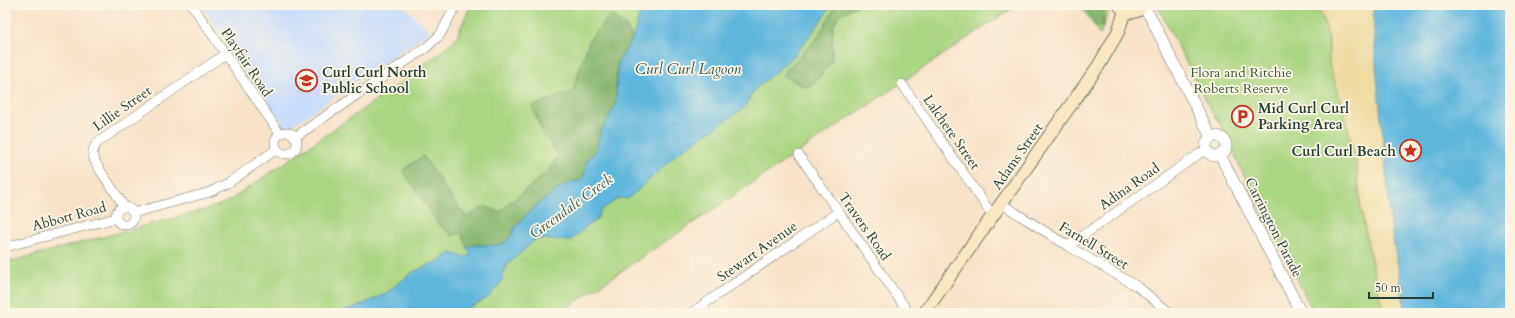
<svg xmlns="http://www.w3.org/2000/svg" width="1515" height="318" font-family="Cardo,serif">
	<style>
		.built { fill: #c9dcf9 }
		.green { fill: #aad580; stroke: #64895a }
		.forest { fill: #87b66e; stroke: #537a51 }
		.sand { fill: #eeda9e; stroke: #868c69 }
		.water { fill: #61b7de; stroke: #407a89 }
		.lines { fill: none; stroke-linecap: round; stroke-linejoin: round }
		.minor-casing { stroke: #6b7768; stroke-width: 10 }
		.tertiary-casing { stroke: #6b7768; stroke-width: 12 }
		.secondary-casing { stroke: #6b7768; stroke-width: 14 }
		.minor { stroke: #fff; stroke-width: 9 }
		.tertiary { stroke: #fff; stroke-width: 11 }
		.secondary { stroke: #f9e7c3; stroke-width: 12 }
		.labels { text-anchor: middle; stroke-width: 3.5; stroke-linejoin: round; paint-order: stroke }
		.street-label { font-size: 14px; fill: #1f3d34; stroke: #fcf5e5 }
		.poi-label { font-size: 14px; font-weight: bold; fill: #1f3d34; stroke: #fcf5e5; text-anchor: start }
		.park-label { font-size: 14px; fill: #3b5b43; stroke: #fcf5e5 }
		.water-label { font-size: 15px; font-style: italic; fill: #305c5e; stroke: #fcf5e5 }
	</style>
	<rect width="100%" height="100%" fill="#fcf5e5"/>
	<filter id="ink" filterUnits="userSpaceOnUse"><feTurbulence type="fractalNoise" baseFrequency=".025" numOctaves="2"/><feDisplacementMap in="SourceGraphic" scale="8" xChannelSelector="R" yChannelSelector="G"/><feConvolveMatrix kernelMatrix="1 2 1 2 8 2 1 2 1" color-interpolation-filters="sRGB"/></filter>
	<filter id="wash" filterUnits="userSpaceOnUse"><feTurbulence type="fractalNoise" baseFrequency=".012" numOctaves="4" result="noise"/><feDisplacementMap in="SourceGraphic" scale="16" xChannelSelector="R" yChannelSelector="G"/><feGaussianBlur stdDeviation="0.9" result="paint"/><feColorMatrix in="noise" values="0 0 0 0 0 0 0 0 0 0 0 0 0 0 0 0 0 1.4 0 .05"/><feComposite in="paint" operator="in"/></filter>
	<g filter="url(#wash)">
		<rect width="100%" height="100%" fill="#f7e2c9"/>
		<polygon class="built" points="201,5 402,5 431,31 287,129"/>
		<g class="green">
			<polygon points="471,5 1017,5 559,313 5,313 5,263 212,208 229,201 400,84 413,71 439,54 456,38"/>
			<polygon points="1080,5 1109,5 1109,10 1100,35"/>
			<polygon points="1157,5 1319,5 1329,39 1329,65 1342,103 1356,161 1361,210 1378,292 1385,313 1314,313 1239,165 1226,133 1211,111"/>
		</g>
		<g class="forest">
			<polygon points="836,5 858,5 857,6 840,14 833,26 832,61 811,87 804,86 782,75 818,37"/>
			<polygon points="1084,5 1104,5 1103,26 1097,27"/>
			<path d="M611 15 627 27 632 39 618 62 615 106 601 131 595 151 587 161 583 179C577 181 570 182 565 185 548 195 530 210 517 225 512 232 511 240 501 244 491 248 478 242 467 247L461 232 453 236 439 225 403 170 423 156 453 200 467 217 485 206 499 212 551 169 558 155 542 132 532 106 572 92 590 39Z"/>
		</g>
		<polygon class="sand" points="1319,5 1455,5 1510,313 1385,313 1378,292 1361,210 1356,161 1342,103 1329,65 1329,39"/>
		<g class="water">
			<path d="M643 5H831L823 18 794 56 755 89 743 109 679 152 628 199 619 198 600 211 597 220 585 227 571 241 536 239 507 265 501 282 488 298 462 311H426L405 310 398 313H334L356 307 385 294 413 272 440 260 451 253 464 257 471 255 467 247C478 242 491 248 501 244 511 240 512 232 517 225 530 210 548 195 565 185 570 182 577 181 583 179L587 161 595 151 601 131 615 106 618 62 632 39Z"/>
			<polygon points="1373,5 1510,5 1510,313 1406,313 1392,233 1375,54"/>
		</g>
	</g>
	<g filter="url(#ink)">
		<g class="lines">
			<defs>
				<g id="minor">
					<polyline points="192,5 280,134"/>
					<polyline points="902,84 993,216"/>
					<circle cx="286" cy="143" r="11"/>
					<polyline points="295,137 427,47 440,35 456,5"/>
					<polyline points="799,155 909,313"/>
					<polyline points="1002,204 1068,246 1138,287 1170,313"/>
					<path d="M124 207C118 194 94 166 93 155 92 150 94 147 97 143L225 54"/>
					<circle cx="125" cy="216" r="9"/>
					<polyline points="133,213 210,192 228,183 277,149"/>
					<polyline points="1068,246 1199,154 1207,150"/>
					<polyline points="5,247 116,218"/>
					<polyline points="691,313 838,212"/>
				</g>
				<g id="tertiary">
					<polyline points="1143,6 1151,18 1211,137"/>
					<circle cx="1216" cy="146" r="10"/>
					<polyline points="1220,155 1301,313"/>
				</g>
				<g id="secondary">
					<path d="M1120 6C1127 15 1138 14 1143 5"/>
					<polyline points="924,313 1099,65 1118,32 1125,11"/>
				</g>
			</defs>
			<use href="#minor" class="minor-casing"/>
			<use href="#tertiary" class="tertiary-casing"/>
			<use href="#secondary" class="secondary-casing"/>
			<use href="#minor" class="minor"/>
			<use href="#tertiary" class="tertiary"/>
			<use href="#secondary" class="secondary"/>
		</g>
	</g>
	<defs>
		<symbol id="school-ring" viewBox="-11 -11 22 22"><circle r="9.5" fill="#fcf5e5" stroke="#c8321e" stroke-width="1.5"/><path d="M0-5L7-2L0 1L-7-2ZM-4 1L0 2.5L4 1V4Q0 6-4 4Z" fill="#c8321e"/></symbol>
		<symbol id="parking-ring" viewBox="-11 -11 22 22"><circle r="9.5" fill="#fcf5e5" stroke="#c8321e" stroke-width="1.5"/><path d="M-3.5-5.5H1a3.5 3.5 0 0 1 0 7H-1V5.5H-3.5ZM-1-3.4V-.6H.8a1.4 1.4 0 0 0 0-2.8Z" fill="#c8321e"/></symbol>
		<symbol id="sight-ring" viewBox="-11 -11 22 22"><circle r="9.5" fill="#fcf5e5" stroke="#c8321e" stroke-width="1.5"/><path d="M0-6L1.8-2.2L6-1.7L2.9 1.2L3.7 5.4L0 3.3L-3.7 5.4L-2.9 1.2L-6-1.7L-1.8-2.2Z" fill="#c8321e"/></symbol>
	</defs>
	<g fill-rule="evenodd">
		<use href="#school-ring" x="294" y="68" width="25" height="25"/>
		<use href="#parking-ring" x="1230" y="104" width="25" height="25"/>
		<use href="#sight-ring" x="1398" y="138" width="25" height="25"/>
	</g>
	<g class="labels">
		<g class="street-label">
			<text transform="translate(247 62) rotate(56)" y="5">Playfair Road</text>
			<text transform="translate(122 108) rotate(-35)" y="5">Lillie Street</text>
			<text transform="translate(952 132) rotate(55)" y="5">Lalchere Street</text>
			<text transform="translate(1017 156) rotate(-55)" y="5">Adams Street</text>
			<text transform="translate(1129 186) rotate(-35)" y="5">Adina Road</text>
			<text transform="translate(69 216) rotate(-15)" y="5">Abbott Road</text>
			<text transform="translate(865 226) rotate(55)" y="5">Travers Road</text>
			<text transform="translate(1274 227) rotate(63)" y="5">Carrington Parade</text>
			<text transform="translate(1094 245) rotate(31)" y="5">Farnell Street</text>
			<text transform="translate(757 251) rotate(-35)" y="5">Stewart Avenue</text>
		</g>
		<g class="poi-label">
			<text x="322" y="77">Curl Curl North<tspan x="322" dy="16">Public School</tspan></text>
			<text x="1258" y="113">Mid Curl Curl<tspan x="1258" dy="16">Parking Area</tspan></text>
			<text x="1396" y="156" text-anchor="end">Curl Curl Beach</text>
		</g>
		<g class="park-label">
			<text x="1241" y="77">Flora and Ritchie<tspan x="1241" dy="16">Roberts Reserve</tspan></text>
		</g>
		<g class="water-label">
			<text x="688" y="74">Curl Curl Lagoon</text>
			<text transform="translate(571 206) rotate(-36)" y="5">Greendale Creek</text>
		</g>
	</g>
	<rect width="1515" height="318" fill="none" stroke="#fcf5e5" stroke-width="20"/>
	<path d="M1369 292v6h64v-6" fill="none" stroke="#1f3d34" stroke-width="2"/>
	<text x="1375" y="292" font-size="12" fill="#1f3d34" stroke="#fcf5e5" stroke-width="3" paint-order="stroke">50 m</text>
</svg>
